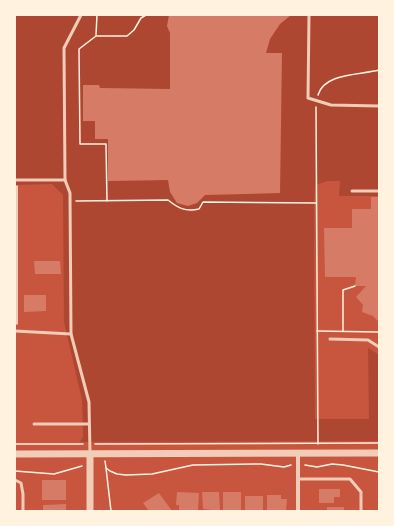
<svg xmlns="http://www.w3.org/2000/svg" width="394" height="526" font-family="'Noto Sans',sans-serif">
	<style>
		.green { fill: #ae4732 }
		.building { fill: #d67c66 }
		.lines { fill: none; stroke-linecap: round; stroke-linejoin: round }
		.path { stroke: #fff3e0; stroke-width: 1.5 }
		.service { stroke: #f1ccb7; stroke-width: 3 }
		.minor { stroke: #f1ccb7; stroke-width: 4 }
		.tertiary { stroke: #f1ccb7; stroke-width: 7 }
	</style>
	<rect width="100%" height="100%" fill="#c8553d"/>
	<polygon class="green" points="15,15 379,15 379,196 339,196 340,181 328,181 315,185 314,205 315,419 369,419 368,348 379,355 379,441 80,442 83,437 83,430 82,400 64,322 63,195 52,184 15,185"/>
	<g class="building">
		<polygon points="169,15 291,15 280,24 270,39 266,53 282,53 280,193 205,195 197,203 188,206 177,203 170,192 168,180 108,181 108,139 95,139 95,121 83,121 83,85 99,85 100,88 170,89 170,33 167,26"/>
		<polygon points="371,197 379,197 379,322 373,316 362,312 363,305 356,297 366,286 355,286 356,277 325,277 324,228 352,228 352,209 371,209"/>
		<polygon points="34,261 60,261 61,274 35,274"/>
		<polygon points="24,295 46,295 46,311 24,312"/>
		<rect x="42" y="480" width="24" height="20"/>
		<polygon points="319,489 340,489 340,497 334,497 334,503 319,503"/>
		<polygon points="177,492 199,493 198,511 179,510 179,505 176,505"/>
		<polygon points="202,492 219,492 220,511 203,509"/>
		<rect x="223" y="492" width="18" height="19"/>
		<polygon points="159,493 172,511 149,511 143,503"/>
		<polygon points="267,495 281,495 281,499 287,499 286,511 267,511"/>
		<polygon points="245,496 263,496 263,510 245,511"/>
		<polygon points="66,504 66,511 43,511 43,505"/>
		<rect x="327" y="507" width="17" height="4"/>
	</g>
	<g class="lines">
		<g class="path">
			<polyline points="96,35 97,15"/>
			<path d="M318 95C324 73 360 75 379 70"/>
			<polyline points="316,107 318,444"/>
			<polyline points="17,186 17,324"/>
			<path d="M76 201 168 200C178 208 185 212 199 209L203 202 316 203"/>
			<polyline points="107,201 106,144 80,144 79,49 96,36 127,36 134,30 141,18 146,15"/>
			<polyline points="317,331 379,332"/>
			<polyline points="343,331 343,290 355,286"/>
			<polyline points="15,444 83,444"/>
			<polyline points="95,444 379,443"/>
			<polyline points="105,461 106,468 110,471 117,474 126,475 152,474 193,465 261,464 284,467 291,465"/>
			<polyline points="305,465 317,467 332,464 343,465 379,472"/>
			<polyline points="106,468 111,511"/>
			<polyline points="15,471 54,474 82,466"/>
		</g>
		<g class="service">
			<polyline points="309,15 308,98 331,105 379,106"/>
			<polyline points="15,180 65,180 70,193 71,334 89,402 90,453"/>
			<polyline points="65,180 64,48 81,15"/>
			<polyline points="352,191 379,191"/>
			<polyline points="15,331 71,334"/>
			<polyline points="330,339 368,340 379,347"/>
			<polyline points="34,424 89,424"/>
			<polyline points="298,479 350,479 361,492 361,511"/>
			<polyline points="15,480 21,483 23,494 23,511"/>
		</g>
		<polyline class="minor" points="298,453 298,511"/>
		<g class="tertiary">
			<polyline points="15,454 379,453"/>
			<polyline points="90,455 90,511"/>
		</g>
	</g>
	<rect width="394" height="526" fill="none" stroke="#fff3e0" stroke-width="32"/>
</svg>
